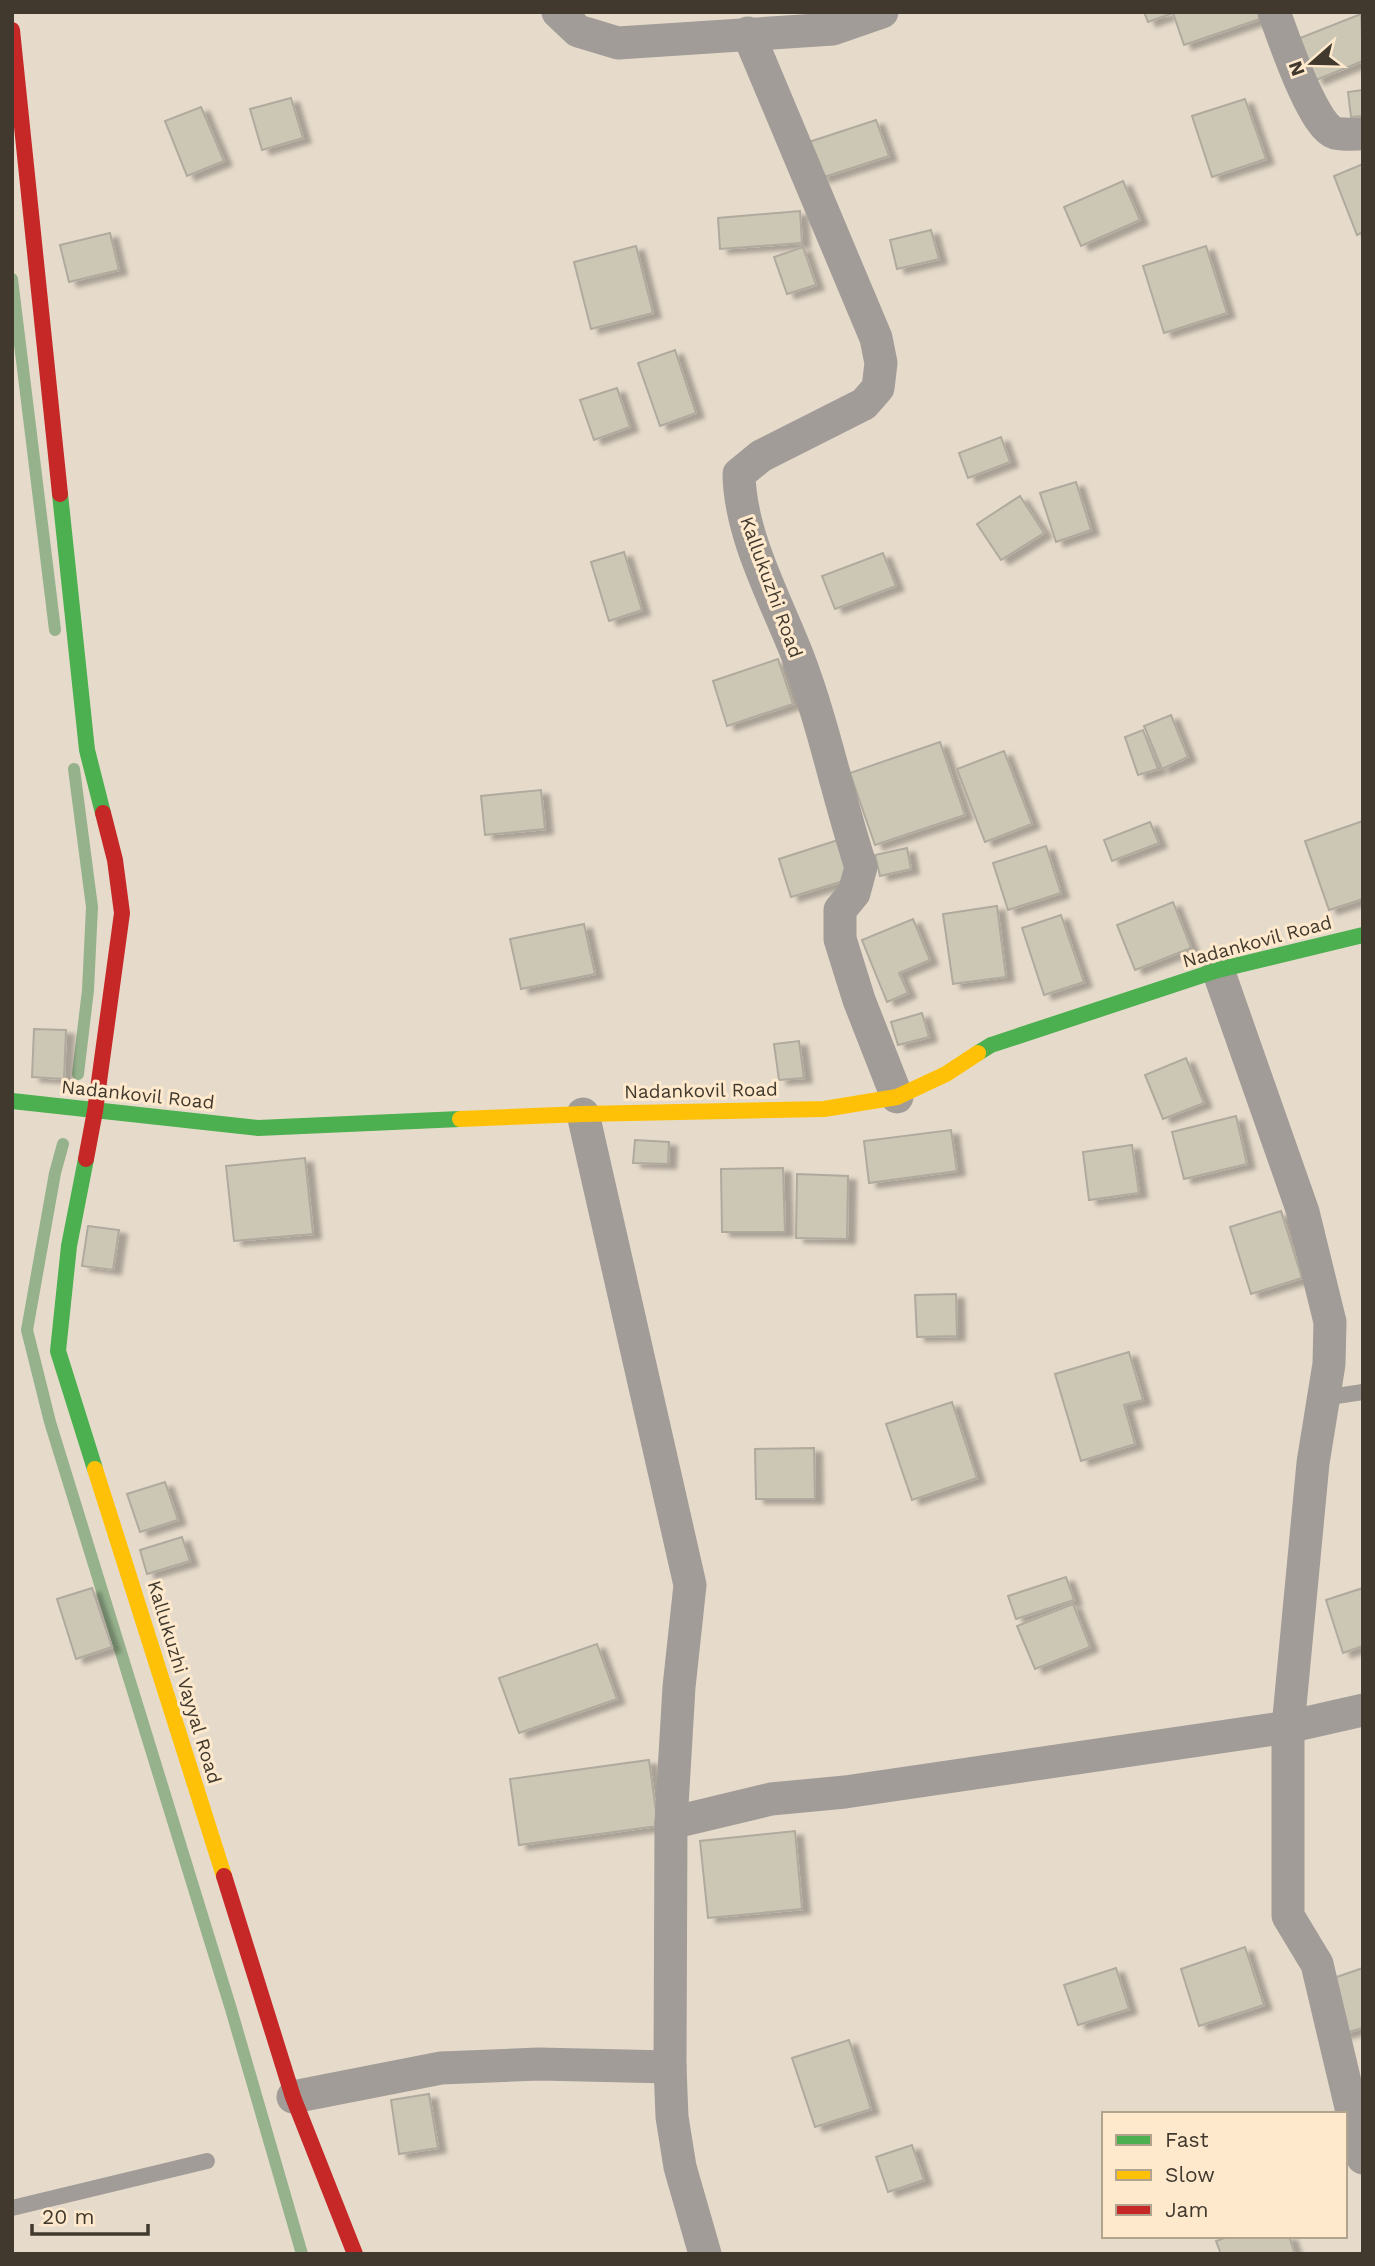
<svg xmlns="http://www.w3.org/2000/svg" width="1375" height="2266" font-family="'Work Sans',sans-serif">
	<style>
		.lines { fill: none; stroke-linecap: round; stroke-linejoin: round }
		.stream { stroke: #96b28c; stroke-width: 12 }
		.building { fill: #ccc7b4; stroke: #afaa9d; stroke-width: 2; filter: url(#shadow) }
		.lane { stroke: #a29c98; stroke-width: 16 }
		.street { stroke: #a29c98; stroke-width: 33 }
		.fast { stroke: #4caf50; stroke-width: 16 }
		.slow { stroke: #ffc107; stroke-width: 16 }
		.jam { stroke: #c62828; stroke-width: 16 }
		.labels { text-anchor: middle; stroke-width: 6; stroke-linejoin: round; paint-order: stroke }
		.street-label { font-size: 19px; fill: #41392d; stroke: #fee9cd }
	</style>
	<defs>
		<filter id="shadow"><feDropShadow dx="8" dy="4.5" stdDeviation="2" flood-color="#0004"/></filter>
	</defs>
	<rect width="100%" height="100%" fill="#e6dbcb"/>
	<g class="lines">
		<g class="stream">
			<polyline points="12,279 55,630"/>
			<polyline points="74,769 92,907 88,990 78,1074"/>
			<polyline points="63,1144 55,1173 27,1330 50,1422 231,2009 302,2254"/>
		</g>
	</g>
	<g class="building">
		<polygon points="1144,12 1258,12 1260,19 1184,45 1173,13 1148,22"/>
		<polygon points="1361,14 1363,61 1316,80 1300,38"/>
		<polygon points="1363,90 1363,116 1351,117 1348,92"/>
		<polygon points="291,98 303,138 262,150 250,109"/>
		<polygon points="1245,99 1266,159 1212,177 1192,116"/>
		<polygon points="201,107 224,161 187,176 165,121"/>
		<polygon points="876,120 889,156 821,178 809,142"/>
		<polygon points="1363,164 1363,232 1357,235 1334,176"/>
		<polygon points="1123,181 1140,220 1081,246 1064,207"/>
		<polygon points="800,211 802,243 720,249 718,218"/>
		<polygon points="931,230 939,259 897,269 890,240"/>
		<polygon points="110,233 119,270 69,282 60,245"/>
		<polygon points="636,246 653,313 591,329 574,262"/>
		<polygon points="1206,246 1227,313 1164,333 1143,266"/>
		<polygon points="803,247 816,285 787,294 774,257"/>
		<polygon points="675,350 696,413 660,426 638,363"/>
		<polygon points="617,388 630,427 594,440 580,400"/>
		<polygon points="1001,437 1010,462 968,478 959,453"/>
		<polygon points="1076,482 1091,530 1056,542 1040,493"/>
		<polygon points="1020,496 1044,533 1001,560 977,524"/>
		<polygon points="624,552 642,610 609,621 591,562"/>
		<polygon points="883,553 896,586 835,609 822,576"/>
		<polygon points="778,659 793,704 727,726 713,681"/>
		<polygon points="1171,715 1188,757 1162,769 1144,726"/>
		<polygon points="1143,730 1158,769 1138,775 1125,737"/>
		<polygon points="940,742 965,815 875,845 850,773"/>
		<polygon points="1004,751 1032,824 985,842 957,769"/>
		<polygon points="541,790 545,829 485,835 481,796"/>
		<polygon points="1363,821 1363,899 1329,910 1305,841"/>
		<polygon points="1150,822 1159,843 1112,861 1104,840"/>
		<polygon points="838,840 850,879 791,897 779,859"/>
		<polygon points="1046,846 1061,893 1008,910 993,863"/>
		<polygon points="907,848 911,869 880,876 875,855"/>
		<polygon points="1173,902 1191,948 1135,970 1117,925"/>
		<polygon points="997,906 1006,977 953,984 943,914"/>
		<polygon points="1061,915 1084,982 1044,995 1022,928"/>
		<polygon points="913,919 930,960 899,973 908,993 887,1002 862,940"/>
		<polygon points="584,924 595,974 521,989 510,939"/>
		<polygon points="922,1013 929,1037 898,1045 891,1022"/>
		<polygon points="34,1029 66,1030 64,1079 32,1077"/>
		<polygon points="799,1041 804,1078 779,1080 774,1044"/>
		<polygon points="1186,1058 1204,1103 1163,1119 1145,1075"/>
		<polygon points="1236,1116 1247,1164 1184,1179 1172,1132"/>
		<polygon points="951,1130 957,1171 869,1183 864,1141"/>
		<polygon points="635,1140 669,1142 668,1164 633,1163"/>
		<polygon points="1132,1145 1139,1193 1089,1200 1083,1152"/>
		<polygon points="305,1158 313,1234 234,1241 226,1166"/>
		<polygon points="783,1168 785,1232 722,1232 721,1169"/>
		<polygon points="797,1174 848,1176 847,1239 796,1238"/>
		<polygon points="1281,1211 1302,1278 1251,1294 1230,1227"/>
		<polygon points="88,1226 119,1230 113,1270 82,1266"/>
		<polygon points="956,1294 957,1336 917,1337 915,1295"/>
		<polygon points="1129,1352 1143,1400 1124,1405 1135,1444 1081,1461 1055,1374"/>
		<polygon points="952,1402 977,1478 912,1500 886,1424"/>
		<polygon points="814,1448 815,1499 756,1499 755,1449"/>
		<polygon points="165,1482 178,1520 140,1532 127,1494"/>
		<polygon points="182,1537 190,1561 147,1574 140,1550"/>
		<polygon points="1066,1577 1074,1600 1016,1619 1008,1596"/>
		<polygon points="92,1588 112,1647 76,1659 57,1599"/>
		<polygon points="1363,1588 1363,1646 1343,1653 1326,1600"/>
		<polygon points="1073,1604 1090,1647 1035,1669 1017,1626"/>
		<polygon points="597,1644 617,1699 519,1733 499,1678"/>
		<polygon points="649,1760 658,1826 519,1845 510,1779"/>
		<polygon points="795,1831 802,1909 708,1918 700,1841"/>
		<polygon points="1245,1947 1264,2005 1199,2026 1181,1969"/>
		<polygon points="1116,1968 1129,2009 1078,2025 1064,1985"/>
		<polygon points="1363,1968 1363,2028 1342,2034 1325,1981"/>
		<polygon points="849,2040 871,2109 815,2127 792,2058"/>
		<polygon points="429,2094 438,2148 399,2154 391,2100"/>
		<polygon points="912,2145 924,2180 888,2192 876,2157"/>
		<polygon points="1230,2236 1289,2236 1295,2254 1221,2254 1216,2241"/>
	</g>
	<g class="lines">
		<g class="lane">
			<polyline points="1323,1398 1363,1392"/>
			<polyline points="12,2208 207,2161"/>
		</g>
		<g class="street">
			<polyline points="558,12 578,31 618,43 833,29 882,12"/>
			<path d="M1274 12C1283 36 1313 127 1335 133 1343 135 1354 134 1363 134"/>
			<path d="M748 33 876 338 881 363 878 388 864 404 761 456 739 474C740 536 776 600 798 657 824 725 838 797 861 867L854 893 840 910V939L859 1000 897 1097"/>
			<polyline points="1218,970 1303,1212 1330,1322 1329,1364 1313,1463 1288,1727 1288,1916 1317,1964 1363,2158"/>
			<polyline points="583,1114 690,1585 679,1687 671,1823 670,2067 672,2117 680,2167 705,2254"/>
			<polyline points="671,1823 771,1799 845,1792 1288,1727 1363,1710"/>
			<polyline points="293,2097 441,2068 539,2064 670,2067"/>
		</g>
		<g class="fast">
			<polyline points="60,494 87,750 103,813"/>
			<polyline points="978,1053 991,1045 1218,970 1363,935"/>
			<polyline points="12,1101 258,1128 460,1119"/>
			<polyline points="86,1159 69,1246 58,1351 95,1469"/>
		</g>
		<g class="slow">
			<polyline points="460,1119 583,1114 824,1109 897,1097 946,1074 978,1053"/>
			<polyline points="95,1469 224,1876"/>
		</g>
		<g class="jam">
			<polyline points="12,30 60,494"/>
			<polyline points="86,1159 95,1111 122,913 115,860 103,813"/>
			<polyline points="224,1876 293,2097 355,2254"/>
		</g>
	</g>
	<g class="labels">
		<g class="street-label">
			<text transform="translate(772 587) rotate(70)" y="7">Kallukuzhi Road</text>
			<text transform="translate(1257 941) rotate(-15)" y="7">Nadankovil Road</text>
			<text transform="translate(701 1090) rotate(-1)" y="7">Nadankovil Road</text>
			<text transform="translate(138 1094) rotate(6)" y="7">Nadankovil Road</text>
			<text transform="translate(185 1682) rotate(73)" y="7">Kallukuzhi Vayyal Road</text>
		</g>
	</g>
	<rect width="1375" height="2266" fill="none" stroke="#41392d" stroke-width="28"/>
	<rect x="1102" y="2112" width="245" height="126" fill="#fee9cd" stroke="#b2a38d" stroke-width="2"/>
	<rect x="1116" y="2135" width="35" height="10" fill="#4caf50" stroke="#b2a38d" stroke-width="2"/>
	<text x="1165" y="2147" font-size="21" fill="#41392d">Fast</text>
	<rect x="1116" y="2170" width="35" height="10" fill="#ffc107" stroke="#b2a38d" stroke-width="2"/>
	<text x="1165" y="2182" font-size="21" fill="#41392d">Slow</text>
	<rect x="1116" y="2205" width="35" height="10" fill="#c62828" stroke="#b2a38d" stroke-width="2"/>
	<text x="1165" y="2217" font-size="21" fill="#41392d">Jam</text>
	<g transform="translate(1312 63) rotate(250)" stroke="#fee9cd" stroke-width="5" paint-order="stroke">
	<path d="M0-5L12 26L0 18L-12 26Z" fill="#41392d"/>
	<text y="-10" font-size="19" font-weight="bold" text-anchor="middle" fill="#41392d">N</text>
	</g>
	<path d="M32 2224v10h116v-10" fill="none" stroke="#41392d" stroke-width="3.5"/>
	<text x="42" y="2224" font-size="21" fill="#41392d" stroke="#fee9cd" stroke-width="5" paint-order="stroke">20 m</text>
</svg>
